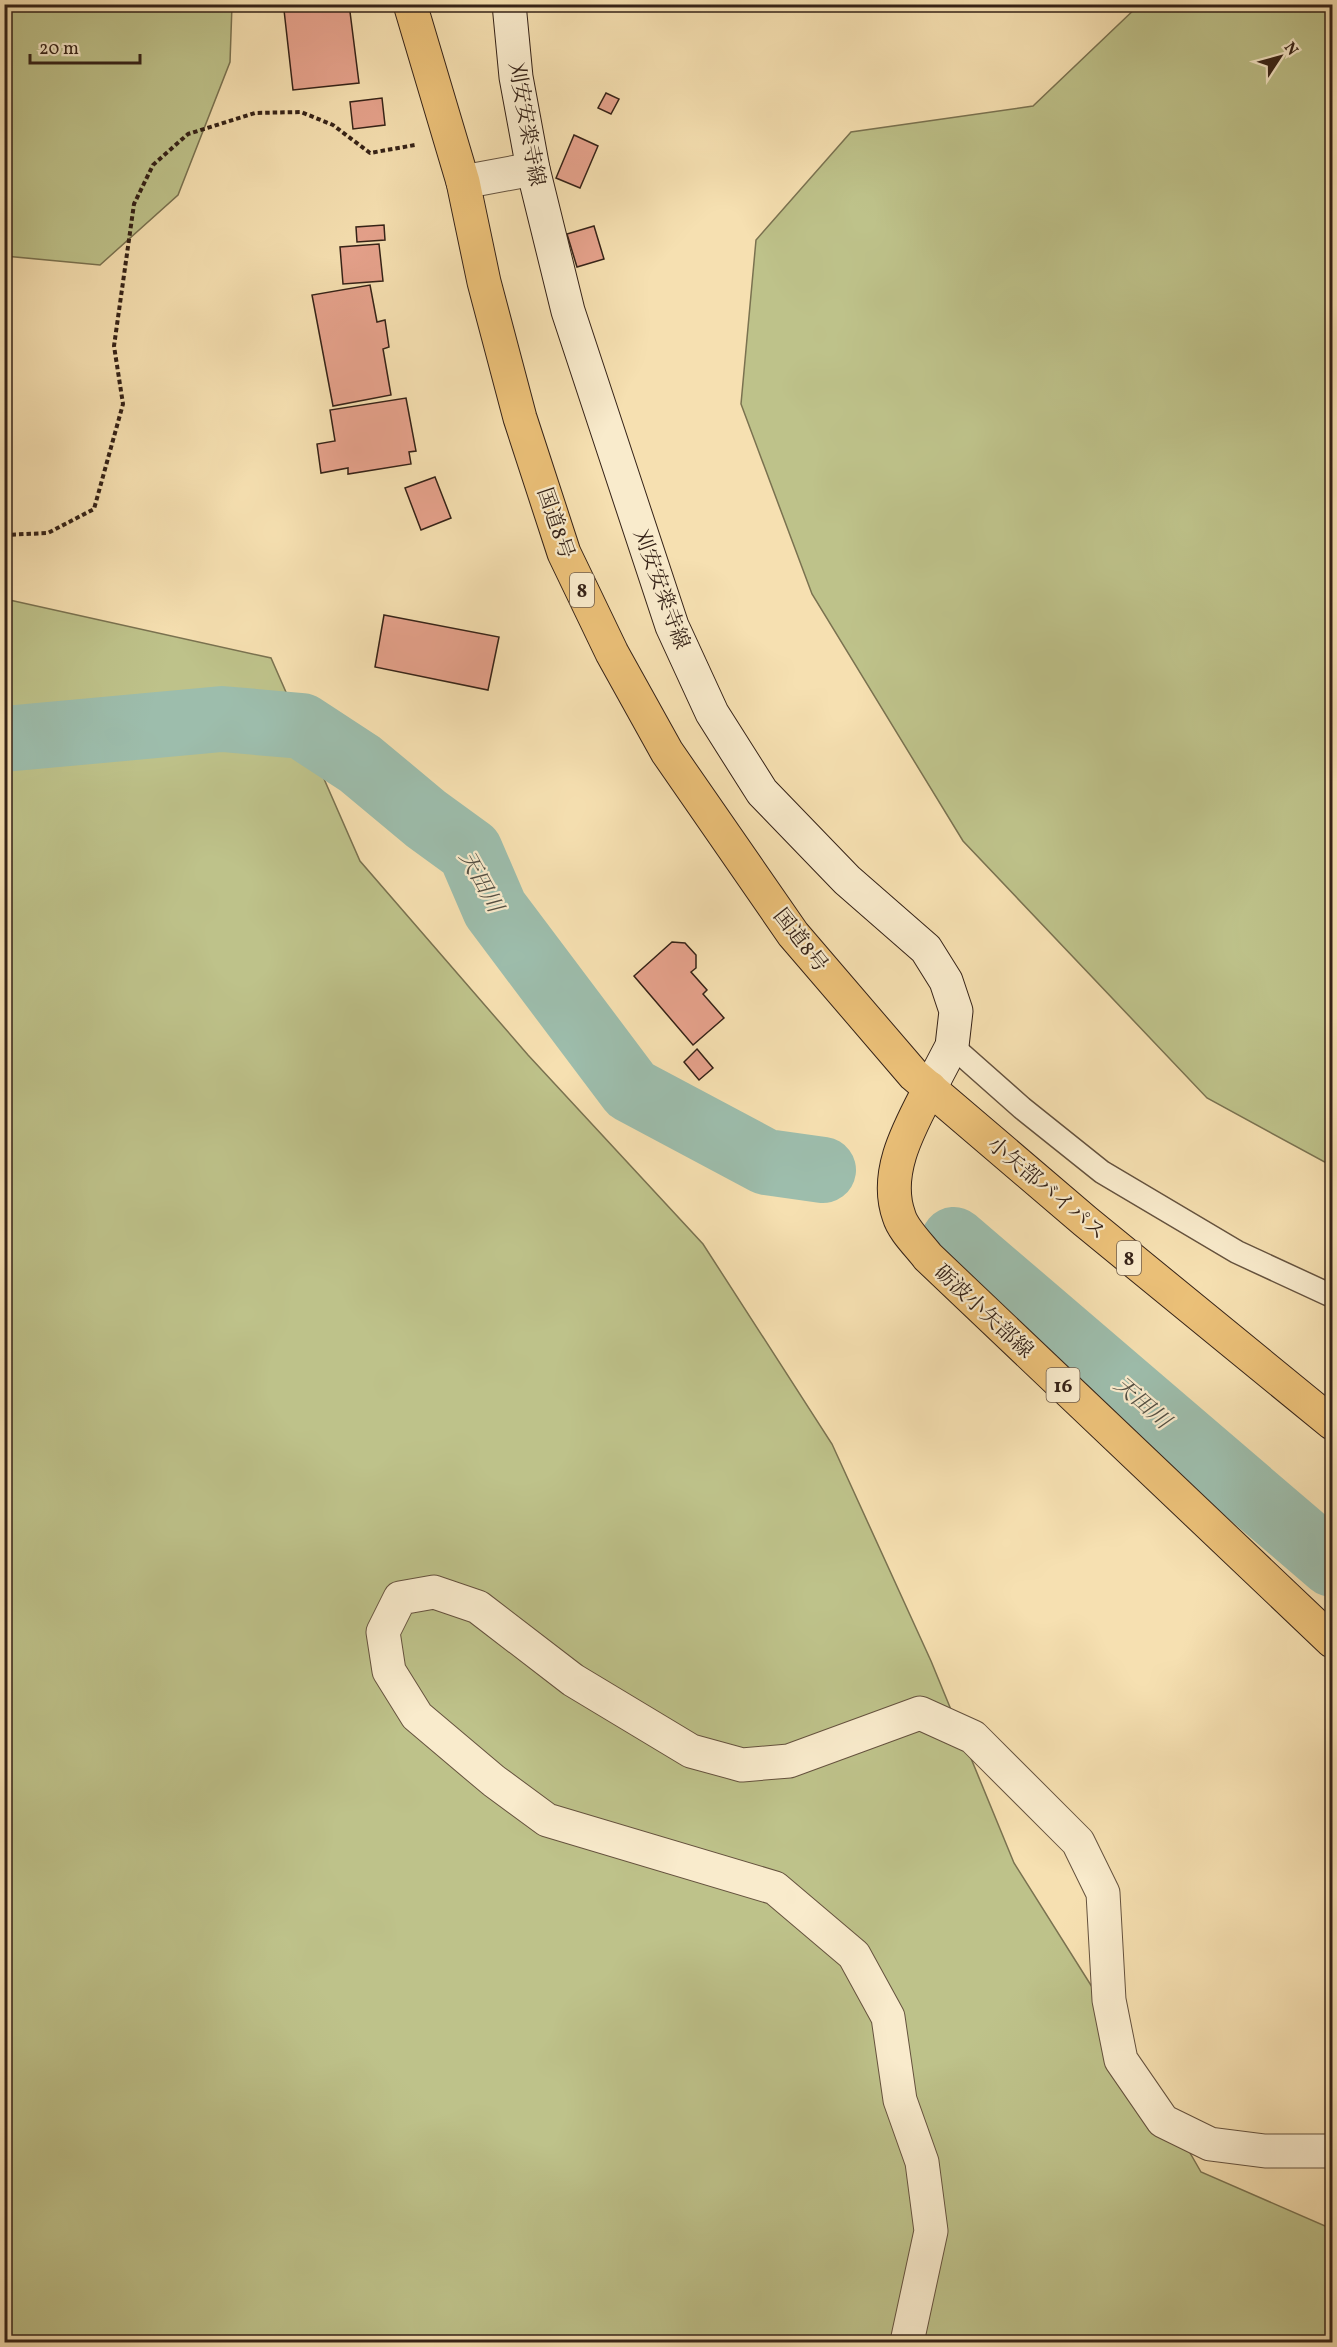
<svg xmlns="http://www.w3.org/2000/svg" width="1337" height="2347" font-family="Vollkorn,'Noto Serif JP',serif">
	<style>
		.green { fill: #bec28a; stroke: #7a7250; stroke-width: 1.5 }
		.lines { fill: none; stroke-linecap: round; stroke-linejoin: round }
		.river { stroke: #9dbdac; stroke-width: 66 }
		.building { fill: #e6a28c; stroke: #352217; stroke-width: 1.5 }
		.service-casing { stroke: #65523e; stroke-width: 25 }
		.minor-casing { stroke: #65523e; stroke-width: 35 }
		.secondary-casing { stroke: #352217; stroke-width: 35 }
		.primary-casing { stroke: #352217; stroke-width: 35 }
		.trunk-casing { stroke: #352217; stroke-width: 35 }
		.path { stroke: #352217; stroke-width: 4; stroke-dasharray: 4.5 3; stroke-linecap: butt }
		.service { stroke: #f9ebcc; stroke-width: 22 }
		.minor { stroke: #f9ebcc; stroke-width: 33 }
		.secondary { stroke: #f9ebcc; stroke-width: 33 }
		.primary { stroke: #ebc078; stroke-width: 33 }
		.trunk { stroke: #ebc078; stroke-width: 33 }
		.labels { text-anchor: middle; stroke-width: 4.5; stroke-linejoin: round; paint-order: stroke }
		.shield { fill: #f9ebcc; stroke: #705e4d; stroke-width: 1.5 }
		.shield-label { font-size: 20px; font-weight: bold; fill: #352217 }
		.street-label { font-size: 21px; fill: #352217; stroke: #f9ebcc }
		.water-label { font-size: 22px; font-style: italic; fill: #545044; stroke: #f9ebcc }
	</style>
	<rect width="100%" height="100%" fill="#f6e0b1"/>
	<filter id="stains"><feTurbulence type="fractalNoise" baseFrequency=".00333" numOctaves="4"/><feColorMatrix values="0 0 0 0 .2 0 0 0 0 .09 0 0 0 0 .02 0 0 0 .5 -.17"/></filter>
	<radialGradient id="worn" r=".72"><stop offset=".6" stop-color="#630" stop-opacity="0"/><stop offset="1" stop-color="#630" stop-opacity=".3"/></radialGradient>
	<g class="green">
		<polygon points="4,5 232,5 230,62 178,195 100,265 5,256"/>
		<polygon points="1139,5 1332,5 1332,1166 1207,1098 963,841 812,594 741,404 756,240 851,132 1033,106"/>
		<polygon points="5,599 271,658 360,861 528,1055 703,1244 832,1444 931,1661 1014,1863 1121,2033 1201,2172 1332,2229 1332,2342 722,2342 714,2339 616,2342 5,2342"/>
	</g>
	<g class="lines">
		<g class="river">
			<polyline points="4,739 222,719 302,726 360,764 426,819 470,851 495,909 631,1090 766,1162 823,1170"/>
			<polyline points="954,1240 1332,1564"/>
		</g>
	</g>
	<g class="building">
		<polygon points="332,4 349,4 359,83 293,90 284,10"/>
		<polygon points="606,93 619,99 611,114 598,108"/>
		<polygon points="382,98 385,125 353,129 350,102"/>
		<polygon points="574,135 598,146 580,188 556,178"/>
		<polygon points="384,225 385,240 357,242 356,227"/>
		<polygon points="594,226 604,259 577,267 567,234"/>
		<polygon points="379,244 383,281 343,284 340,247"/>
		<polygon points="370,285 377,322 385,320 389,347 383,349 391,395 333,406 312,295"/>
		<polygon points="406,398 416,451 409,452 411,464 348,474 348,468 321,473 317,444 335,441 330,410"/>
		<polygon points="435,477 451,518 421,530 405,488"/>
		<polygon points="384,615 499,637 488,690 375,667"/>
		<polygon points="672,942 685,943 696,955 696,968 691,972 707,990 703,994 724,1018 693,1045 634,976"/>
		<polygon points="697,1049 713,1068 699,1080 684,1062"/>
	</g>
	<g class="lines">
		<defs>
			<polyline id="service" points="952,1046 1022,1108 1102,1172 1237,1252 1332,1296"/>
			<g id="minor">
				<polyline points="463,182 533,169"/>
				<polyline points="907,2342 931,2231 922,2162 900,2100 888,2017 854,1955 775,1888 547,1820 494,1781 417,1716 389,1671 383,1632 400,1598 434,1592 478,1607 573,1680 691,1751 742,1765 789,1761 920,1713 973,1737 1078,1842 1103,1893 1109,2000 1121,2060 1163,2121 1210,2144 1265,2151 1332,2151"/>
			</g>
			<polyline id="secondary" points="509,4 516,77 533,169 568,311 672,626 712,713 762,792 847,880 926,949 946,981 956,1011 952,1046 930,1088"/>
			<path id="primary" d="M930 1088C911 1125 883 1172 899 1216 903 1230 919 1245 928 1257L1332 1641"/>
			<polyline id="trunk" points="410,4 463,182 484,282 520,418 564,553 612,653 667,752 793,934 914,1075 1085,1221 1332,1423"/>
		</defs>
		<use href="#service" class="service-casing"/>
		<use href="#minor" class="minor-casing"/>
		<use href="#secondary" class="secondary-casing"/>
		<use href="#primary" class="primary-casing"/>
		<use href="#trunk" class="trunk-casing"/>
		<polyline class="path" points="4,535 48,533 94,509 123,404 114,346 134,204 153,165 188,134 255,113 301,112 333,125 370,153 415,145"/>
		<use href="#service" class="service"/>
		<use href="#minor" class="minor"/>
		<use href="#secondary" class="secondary"/>
		<use href="#primary" class="primary"/>
		<use href="#trunk" class="trunk"/>
	</g>
	<g class="labels">
		<g class="shield">
			<rect x="570" y="573" width="24" height="34" rx="4.5"/>
			<rect x="1117" y="1241" width="24" height="34" rx="4.5"/>
			<rect x="1046.5" y="1368" width="33" height="34" rx="4.5"/>
		</g>
		<g class="shield-label">
			<text x="582" y="597">8</text>
			<text x="1129" y="1265">8</text>
			<text x="1063" y="1392">16</text>
		</g>
		<g class="street-label">
			<text transform="translate(527 124) rotate(80)" y="7">刈安安楽寺線</text>
			<text transform="translate(556 523) rotate(71)" y="7">国道8号</text>
			<text transform="translate(662 589) rotate(70)" y="7">刈安安楽寺線</text>
			<text transform="translate(801 940) rotate(52)" y="7">国道8号</text>
			<text transform="translate(1047 1188) rotate(40)" y="7">小矢部バイパス</text>
			<text transform="translate(984 1311) rotate(43)" y="7">砺波小矢部線</text>
		</g>
		<g class="water-label">
			<text transform="translate(482 881) rotate(61)" y="8">天田川</text>
			<text transform="translate(1143 1402) rotate(41)" y="8">天田川</text>
		</g>
	</g>
	<rect width="1337" height="2347" fill="none" stroke="#f6e0b1" stroke-width="24"/>
	<rect x="6" y="6" width="1325" height="2335" fill="none" stroke="#352217" stroke-width="3"/>
	<rect x="12" y="12" width="1313" height="2323" fill="none" stroke="#352217" stroke-width="1.5"/>
	<g transform="translate(1280 57) rotate(54)" stroke="#f9ebcc" stroke-width="4.5" paint-order="stroke">
	<path d="M0-4.5L10 22L0 15L-10 22Z" fill="#352217"/>
	<text y="-9" font-size="16" font-weight="bold" text-anchor="middle" fill="#352217">N</text>
	</g>
	<path d="M30 54v9h110v-9" fill="none" stroke="#352217" stroke-width="3"/>
	<text x="39" y="54" font-size="18" fill="#352217" stroke="#f9ebcc" stroke-width="4.5" paint-order="stroke">20 m</text>
	<rect width="100%" height="100%" filter="url(#stains)"/>
	<rect width="100%" height="100%" fill="url(#worn)"/>
</svg>
